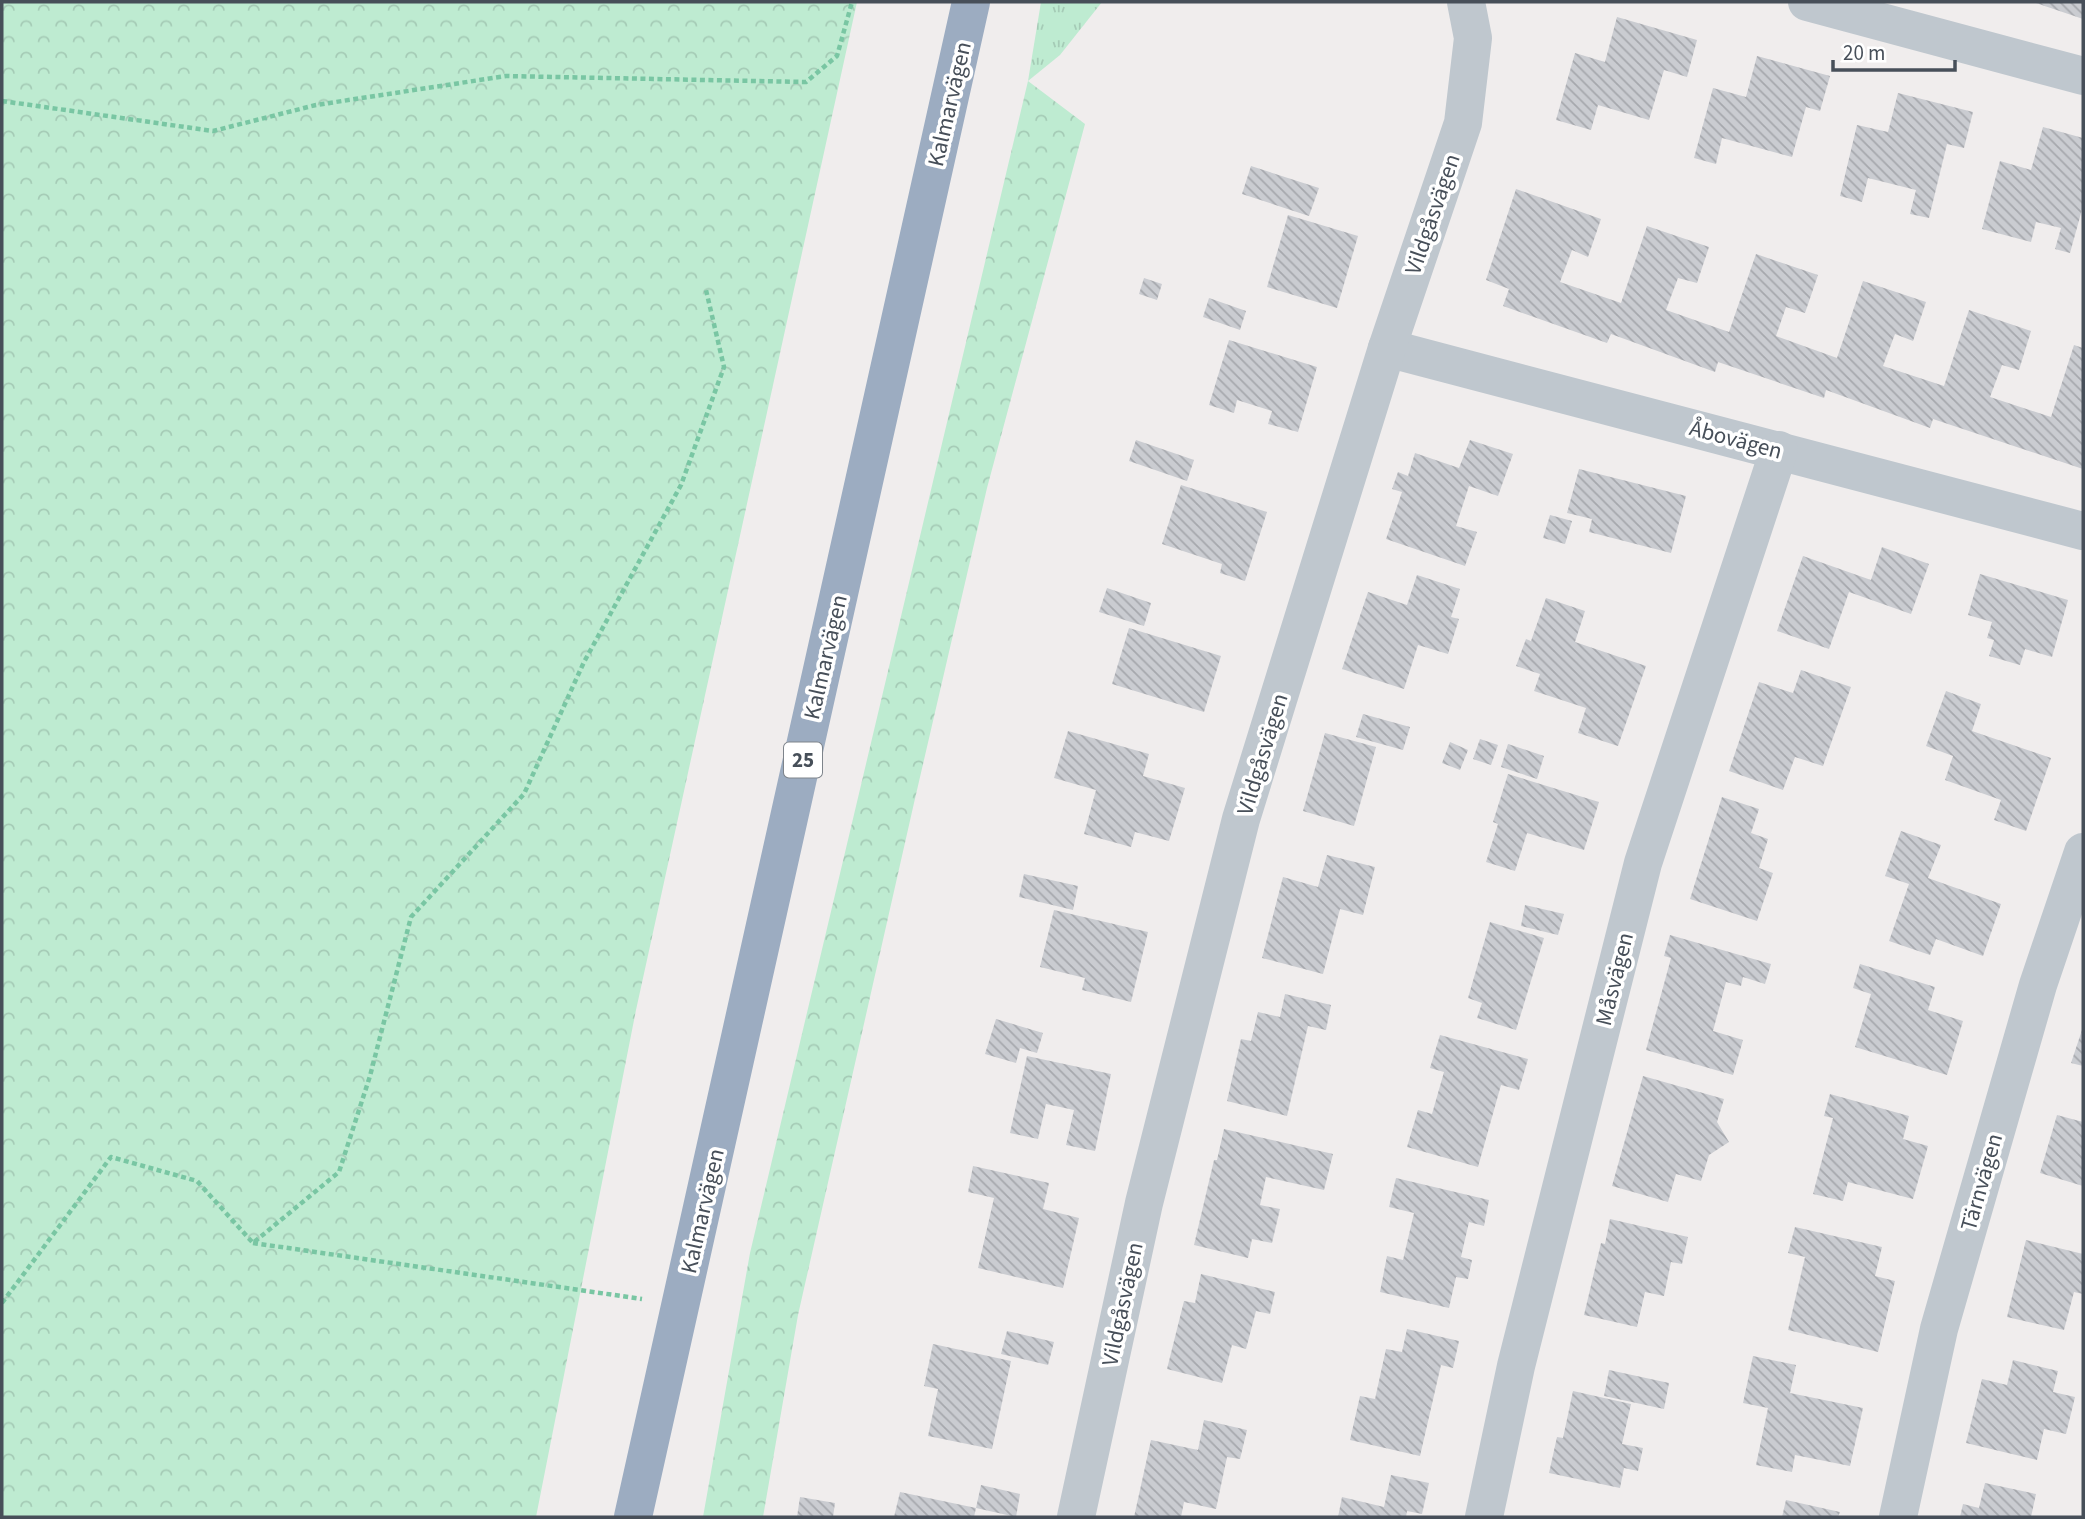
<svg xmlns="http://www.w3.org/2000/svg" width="2085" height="1519" font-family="'Source Sans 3',sans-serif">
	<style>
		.grass { fill: url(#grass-tufts) }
		.forest { fill: url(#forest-crowns) }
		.building { fill: url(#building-back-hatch) }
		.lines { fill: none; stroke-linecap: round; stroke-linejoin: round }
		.path { stroke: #79c6a3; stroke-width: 4.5; stroke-dasharray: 5 3.5; stroke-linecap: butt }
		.minor { stroke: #bfc7ce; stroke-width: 38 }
		.trunk { stroke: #9cacc1; stroke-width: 38 }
		.labels { text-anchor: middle; stroke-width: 7; stroke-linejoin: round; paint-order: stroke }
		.shield { fill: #fff; stroke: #7e848b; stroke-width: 2 }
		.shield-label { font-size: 21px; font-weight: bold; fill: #474f59 }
		.street-label { font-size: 23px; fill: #474f59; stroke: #fff }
	</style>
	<defs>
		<pattern id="grass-tufts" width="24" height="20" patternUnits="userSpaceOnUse" patternTransform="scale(1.75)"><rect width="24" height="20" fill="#beebd1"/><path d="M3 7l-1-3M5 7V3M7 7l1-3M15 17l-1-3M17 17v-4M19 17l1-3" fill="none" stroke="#a5cbb6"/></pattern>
		<pattern id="forest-crowns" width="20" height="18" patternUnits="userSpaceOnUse" patternTransform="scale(1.75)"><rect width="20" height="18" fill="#beebd1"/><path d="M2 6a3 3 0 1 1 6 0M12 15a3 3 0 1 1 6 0" fill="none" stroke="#a5cbb6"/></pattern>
		<pattern id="building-back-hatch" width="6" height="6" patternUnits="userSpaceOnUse" patternTransform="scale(1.75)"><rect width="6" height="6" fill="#caccd1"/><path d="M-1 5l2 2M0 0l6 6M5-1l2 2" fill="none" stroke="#a6a8ad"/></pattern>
	</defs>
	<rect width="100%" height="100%" fill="#f0eded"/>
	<polygon class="grass" points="1041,2 1102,2 1060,55 1028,81"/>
	<g class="forest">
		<polygon points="2,2 857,2 636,1010 536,1517 2,1517"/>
		<polygon points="1028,81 1085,124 987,488 914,803 798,1315 763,1517 703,1517 750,1253"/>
	</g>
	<g class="building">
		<polygon points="2033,2 2083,2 2083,19"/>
		<polygon points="1617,17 1697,40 1687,77 1664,70 1649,120 1598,105 1591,130 1556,120 1575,53 1605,62"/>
		<polygon points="1757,56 1830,76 1820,111 1806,107 1792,157 1722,138 1716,164 1694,158 1713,88 1746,97"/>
		<polygon points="1898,93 1973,112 1964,148 1947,144 1929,218 1910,214 1916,190 1868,178 1862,202 1840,196 1857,125 1888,132"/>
		<polygon points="2043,127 2083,138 2083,206 2070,253 2055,249 2061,228 2036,222 2031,242 1982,229 2000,161 2031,170"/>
		<polygon points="1251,166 1319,188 1309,216 1242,194"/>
		<polygon points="1516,189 1601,219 1588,257 1572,250 1560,282 1621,303 1647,226 1709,247 1697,283 1678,278 1666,310 1729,332 1756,254 1818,275 1805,313 1786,307 1776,336 1837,358 1863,281 1926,302 1913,341 1895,334 1883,366 1944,386 1969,310 2031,331 2019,370 2002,365 1990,397 2051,417 2074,345 2083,348 2083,469 1933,419 1930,428 1826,390 1824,398 1718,362 1715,372 1611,334 1607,343 1503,306 1509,289 1486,280"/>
		<polygon points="1288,215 1358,236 1337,308 1267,287"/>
		<polygon points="1144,278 1162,284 1157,300 1139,294"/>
		<polygon points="1209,298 1246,311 1240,330 1203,317"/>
		<polygon points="1229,340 1317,367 1298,432 1268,424 1272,411 1237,400 1234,413 1209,405"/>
		<polygon points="1136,440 1194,460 1187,481 1129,461"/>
		<polygon points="1470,440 1513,454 1498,496 1469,486 1456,526 1477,532 1465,566 1386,539 1402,492 1392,489 1398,472 1408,476 1415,453 1459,468"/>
		<polygon points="1579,469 1686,496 1671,553 1589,532 1592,519 1567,513"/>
		<polygon points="1181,485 1267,512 1245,581 1220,573 1222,564 1162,544"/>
		<polygon points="1550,515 1572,521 1565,544 1543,538"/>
		<polygon points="1882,547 1929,564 1911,614 1849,592 1829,649 1777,631 1803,556 1871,580"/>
		<polygon points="1980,574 2068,600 2052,657 2025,649 2020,665 1989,656 1994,640 1987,638 1992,622 1968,615"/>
		<polygon points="1417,575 1460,589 1451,617 1459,619 1448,654 1418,645 1404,689 1342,669 1368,592 1407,605"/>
		<polygon points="1107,588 1151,603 1144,626 1099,612"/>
		<polygon points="1546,598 1585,611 1575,642 1646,666 1618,746 1578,733 1586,708 1534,691 1540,674 1516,666 1526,639 1531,641"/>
		<polygon points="1129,628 1221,656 1204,712 1112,684"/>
		<polygon points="1801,670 1851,687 1823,766 1795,757 1783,790 1729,771 1759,682 1793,693"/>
		<polygon points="1946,691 1981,704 1972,731 2051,758 2026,831 1994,820 2001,800 1945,780 1953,756 1926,746"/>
		<polygon points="1363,714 1410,727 1403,750 1356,737"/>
		<polygon points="1068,731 1149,754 1143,776 1185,788 1169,841 1135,832 1131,847 1084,834 1096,790 1054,778"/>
		<polygon points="1325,733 1376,747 1354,826 1303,811"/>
		<polygon points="1480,739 1498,745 1491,765 1473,759"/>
		<polygon points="1450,742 1468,750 1460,770 1442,763"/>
		<polygon points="1508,744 1544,756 1537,779 1501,767"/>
		<polygon points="1508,774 1599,802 1584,850 1527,833 1515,871 1486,862 1498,824 1493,822"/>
		<polygon points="1722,797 1759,809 1751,833 1768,839 1759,868 1773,873 1757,921 1690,899"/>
		<polygon points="1901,831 1941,845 1928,878 2001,904 1983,956 1936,939 1930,955 1889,941 1909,884 1885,876"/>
		<polygon points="1327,855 1375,867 1363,915 1340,909 1323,974 1262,958 1283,877 1318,887"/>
		<polygon points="1024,874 1078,886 1073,910 1019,897"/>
		<polygon points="1525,905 1564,914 1558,935 1521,926"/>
		<polygon points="1054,910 1148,932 1131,1002 1082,990 1085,978 1040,967"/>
		<polygon points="1490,922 1544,938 1516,1030 1477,1018 1482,1003 1468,998"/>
		<polygon points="1670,935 1771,964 1765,984 1743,977 1741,986 1726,982 1713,1031 1743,1040 1733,1075 1646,1050 1671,958 1664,956"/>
		<polygon points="1860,964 1935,987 1928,1010 1963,1021 1947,1075 1855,1047 1871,994 1853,988"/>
		<polygon points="1285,994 1331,1005 1326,1030 1308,1026 1287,1116 1227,1101 1241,1039 1251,1041 1258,1012 1280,1017"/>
		<polygon points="996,1019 1043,1033 1037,1053 1020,1048 1016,1063 985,1054"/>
		<polygon points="2083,1027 2083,1066 2071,1063"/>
		<polygon points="1440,1035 1528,1059 1519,1090 1501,1085 1478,1167 1407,1147 1418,1110 1432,1114 1444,1072 1430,1068"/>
		<polygon points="1027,1056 1111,1074 1095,1151 1066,1145 1074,1110 1046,1104 1038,1139 1010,1133"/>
		<polygon points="1643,1076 1724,1099 1717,1122 1729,1142 1709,1155 1701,1181 1676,1174 1668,1202 1612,1186"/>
		<polygon points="1830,1094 1909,1116 1903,1139 1928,1146 1913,1199 1848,1182 1843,1201 1813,1194 1833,1118 1824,1116"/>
		<polygon points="2057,1115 2083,1122 2083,1186 2040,1173"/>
		<polygon points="1224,1129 1333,1154 1324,1190 1266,1177 1260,1205 1280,1209 1272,1243 1252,1239 1248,1258 1194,1245 1214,1160 1217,1160"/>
		<polygon points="973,1166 1049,1183 1043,1209 1079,1218 1063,1288 978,1268 994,1198 968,1192"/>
		<polygon points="1396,1178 1489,1200 1484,1226 1469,1222 1461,1257 1472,1260 1468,1279 1456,1277 1449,1308 1380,1292 1387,1256 1403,1260 1414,1213 1389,1207"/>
		<polygon points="1610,1219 1688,1237 1682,1264 1671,1262 1664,1296 1645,1292 1637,1327 1584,1315 1601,1243 1605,1244"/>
		<polygon points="1795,1227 1882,1247 1875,1276 1895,1281 1878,1352 1788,1330 1805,1257 1788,1253"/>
		<polygon points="2026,1240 2083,1254 2083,1294 2074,1292 2064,1330 2007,1317"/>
		<polygon points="1201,1274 1275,1292 1270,1314 1256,1311 1246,1349 1232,1345 1222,1383 1167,1369 1184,1301 1195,1303"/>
		<polygon points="1407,1329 1459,1341 1453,1368 1441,1365 1420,1456 1350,1440 1360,1396 1375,1399 1386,1349 1402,1352"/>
		<polygon points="1007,1331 1054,1342 1048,1365 1001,1354"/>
		<polygon points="933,1344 1011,1361 992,1449 928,1436 938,1389 924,1386"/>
		<polygon points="1753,1356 1796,1365 1790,1393 1863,1408 1850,1466 1795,1455 1792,1472 1756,1465 1768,1408 1743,1403"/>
		<polygon points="2013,1360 2058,1371 2053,1392 2075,1397 2066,1434 2044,1429 2037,1460 1966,1443 1982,1379 2007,1385"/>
		<polygon points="1609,1370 1669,1383 1664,1409 1604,1396"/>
		<polygon points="1573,1391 1631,1404 1622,1444 1643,1448 1638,1471 1624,1468 1620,1488 1549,1473 1557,1437 1563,1438"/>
		<polygon points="1204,1420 1247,1430 1240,1459 1227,1457 1216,1509 1184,1502 1181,1517 1134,1517 1151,1440 1198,1450"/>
		<polygon points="1391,1475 1429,1483 1422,1514 1407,1511 1406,1517 1338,1517 1342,1497 1384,1507"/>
		<polygon points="1985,1483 2036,1494 2031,1517 1960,1517 1963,1504 1979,1508"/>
		<polygon points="981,1485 1020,1494 1016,1517 976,1508 974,1517 894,1517 900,1492 976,1508"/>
		<polygon points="800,1497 835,1503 833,1517 797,1517"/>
		<polygon points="1786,1500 1840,1512 1838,1517 1782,1517"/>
	</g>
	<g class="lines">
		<g class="path">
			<polyline points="2,101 213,131 316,105 506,76 806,82 837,56 852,2"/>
			<polyline points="253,1243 642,1299"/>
			<polyline points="2,1303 111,1157 197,1181 253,1243 339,1172 370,1076 411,917 524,794 584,662 681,485 724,367 706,290"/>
		</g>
		<g class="minor">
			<polyline points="1807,2 2083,76"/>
			<polyline points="1387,348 2083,531"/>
			<polyline points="1076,1517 1144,1203 1241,819 1387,348 1463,123 1473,38 1466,2"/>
			<polyline points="1484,1517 1516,1366 1643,863 1779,450"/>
			<polyline points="1898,1517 1939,1329 2038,985 2083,852"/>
		</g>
		<polyline class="trunk" points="633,1517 971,2"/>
	</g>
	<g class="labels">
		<rect class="shield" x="784" y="742.5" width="38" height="35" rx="5"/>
		<g class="shield-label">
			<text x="803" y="767">25</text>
		</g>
		<g class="street-label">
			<text transform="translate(949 104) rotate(-77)" y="8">Kalmarvägen</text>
			<text transform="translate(1432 214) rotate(-71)" y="8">Vildgåsvägen</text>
			<text transform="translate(1736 439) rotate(15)" y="8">Åbovägen</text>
			<text transform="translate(825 657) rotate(-77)" y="8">Kalmarvägen</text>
			<text transform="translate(1262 754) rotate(-73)" y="8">Vildgåsvägen</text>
			<text transform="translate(1614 979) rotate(-76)" y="8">Måsvägen</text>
			<text transform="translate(1981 1182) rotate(-74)" y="8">Tärnvägen</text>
			<text transform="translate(702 1211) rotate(-77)" y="8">Kalmarvägen</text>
			<text transform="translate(1122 1304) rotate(-78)" y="8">Vildgåsvägen</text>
		</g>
	</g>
	<rect width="2085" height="1519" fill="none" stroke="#474f59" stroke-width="7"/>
	<path d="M1833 60v10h122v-10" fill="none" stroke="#474f59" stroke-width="3.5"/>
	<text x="1843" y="60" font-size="21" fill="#474f59" stroke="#ffffff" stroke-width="5" paint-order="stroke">20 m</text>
</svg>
